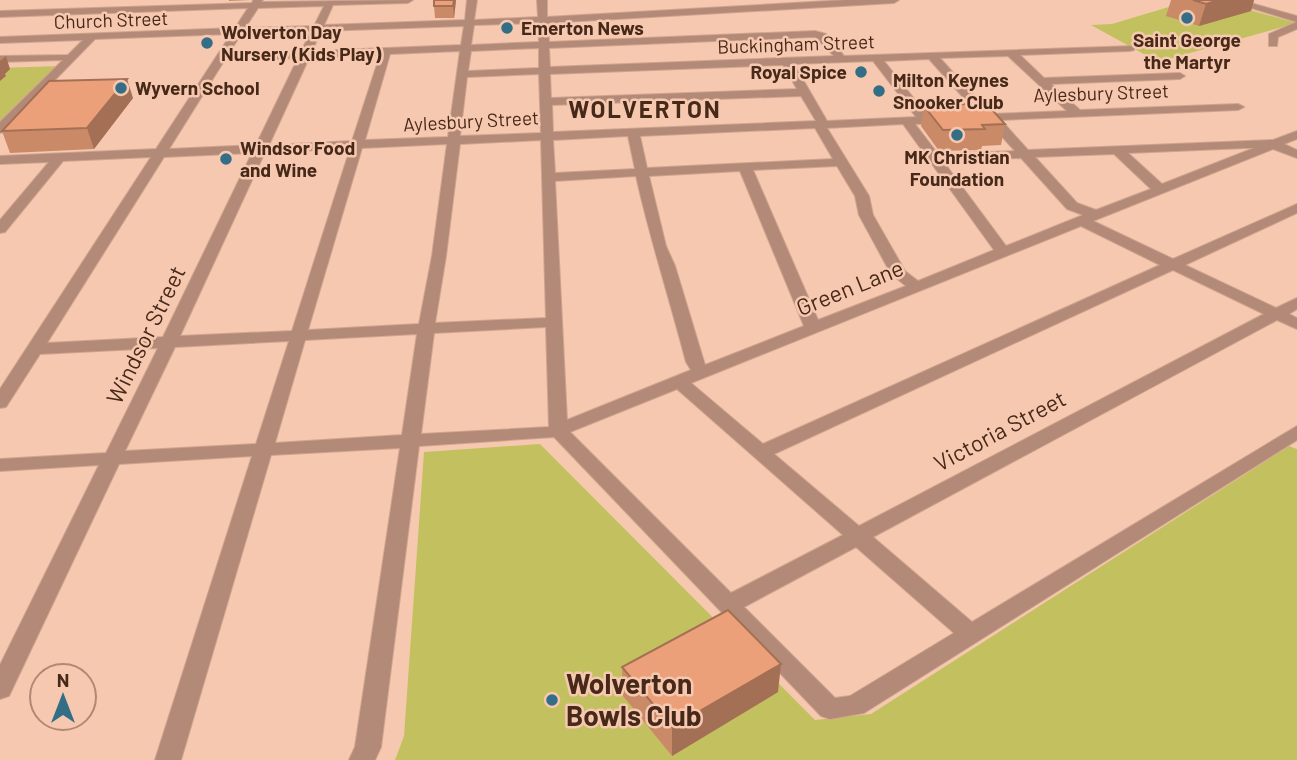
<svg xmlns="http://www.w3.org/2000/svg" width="1297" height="760" font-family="Barlow,sans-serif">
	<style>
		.green { fill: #c3c15f }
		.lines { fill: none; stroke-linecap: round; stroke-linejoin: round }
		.minor-casing { stroke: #d0a58f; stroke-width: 2 }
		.minor { fill: #b28a77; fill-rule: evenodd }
		.wall { fill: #ca8a68 }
		.shaded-wall { fill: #a47055 }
		.building { fill: #eba079; stroke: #a47055; stroke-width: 2 }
		.poi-dot { fill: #336d86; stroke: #f7c8b0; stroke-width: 2.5 }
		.labels { text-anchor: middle; stroke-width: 5; stroke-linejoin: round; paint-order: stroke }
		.far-street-label { font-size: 19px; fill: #472919; stroke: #f7c8b0 }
		.far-poi-label { font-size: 19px; font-weight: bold; fill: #472919; stroke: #f7c8b0; text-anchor: start }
		.street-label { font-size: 23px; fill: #472919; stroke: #f7c8b0 }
		.far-district-label { font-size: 24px; font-weight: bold; letter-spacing: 2px; fill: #472919; stroke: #f7c8b0 }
		.near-poi-label { font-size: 28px; font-weight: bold; fill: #472919; stroke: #f7c8b0; text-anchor: start }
	</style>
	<rect width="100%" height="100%" fill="#f7c8b0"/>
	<g class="green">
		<polygon points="1192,0 1213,0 1297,23 1158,62 1091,25 1112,24"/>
		<polygon points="61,66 0,129 0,68"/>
		<polygon points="540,444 815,720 871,714 1289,446 1297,449 1297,760 395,760 404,736 424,452"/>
	</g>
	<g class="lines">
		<defs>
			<g id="minor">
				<path d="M253 0H263L261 2 413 0 408 3 333 5 324 25 465 20 467 0H477L474 20 538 17 537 0H547V17L846 0H899L894 3 548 23 549 42 815 31 826 34 844 56 1134 46V50L1130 51 1020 55 1044 78 1180 73 1185 76 1180 79 1051 84 1080 110 1238 104 1244 107 1238 110 1001 120 1028 150 1273 140 1297 131V139L1284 144 1297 150V158L1273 149 1093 221 1173 259 1297 204V213L1185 265 1276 308 1297 298V309L1289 314 1297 318V329L1277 320 873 537 972 622 1297 426V440L864 713 830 719 821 716 554 437 419 446 381 747 375 760H349L355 747 400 448 271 455 181 760H155L252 456 119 464 9 696 0 699V665L99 465 0 471V459L106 453 158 348 40 354 6 407 0 408V389L151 157 63 161 5 232 0 233V220L49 162 0 164V156L156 149 231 34 95 39 4 132 0 133V122L63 60 0 62V56L68 55 83 40 0 43V37L235 28 248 8 0 17V11L252 3ZM324 6 314 26 245 28 258 8ZM538 23 539 42 471 45 474 25ZM464 26 461 45 312 51 321 31ZM311 31 301 52 228 55 241 34ZM815 37 834 56 550 67 549 48ZM539 48V68L468 71 471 51ZM460 51 448 137 365 140 390 54ZM380 55 352 141 269 145 309 58ZM1008 56 1067 111 990 114 940 58ZM298 58 256 145 169 149 224 61ZM929 59 978 114 972 116V120L988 121 1015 151 938 154 915 124 944 123 950 119 944 115 928 116 884 61ZM873 61 916 117 827 121 794 64ZM783 65 797 89 551 98 550 74ZM539 74 541 133 460 136 467 77ZM801 96 816 121 553 132 552 105ZM903 124 994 250 918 281 905 271 873 215 869 196 827 128ZM815 128 833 159 647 168 640 136ZM628 136 635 169 555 173 553 140ZM541 140 546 318 435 323 446 256 460 144ZM447 144 432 256 419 324 308 330 362 148ZM1247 148H1254L1162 184 1128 153ZM350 149 292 331 180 336 265 152ZM252 153 163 337 47 343 164 157ZM1114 154 1151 189 1096 210 1077 203 1035 157ZM1021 158 1067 209 1083 215 1006 246 943 161ZM837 166 855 196 859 215 891 274 906 286 818 320 753 170ZM740 171 804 326 705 365 675 266 666 246 649 176ZM636 176C650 239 670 300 686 362L691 370 567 420 555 181ZM1081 226 1160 265 763 444 691 383ZM1173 270 1264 314 859 526 774 454ZM546 327 549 427 421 434 434 333ZM417 334 402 435 275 443 305 340ZM289 341 256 444 125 451 175 347ZM677 389 843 535 731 593 570 432ZM856 547 954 633 850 696 835 698 744 607Z"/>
				<polygon points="1225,0 1240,0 1297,16 1297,22"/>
				<polygon points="1297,22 1297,29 1278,37 1277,46 1269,46 1269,34"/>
			</g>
		</defs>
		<use href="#minor" class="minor-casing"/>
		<use href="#minor" class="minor"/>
	</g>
	<g class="wall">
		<polygon points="229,0 251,0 229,1"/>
		<polygon points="456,0 454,18 435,18 434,6"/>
		<polygon points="1171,0 1254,0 1251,11 1199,26 1166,16"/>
		<polygon points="133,98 94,149 10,153 2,131"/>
		<polygon points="924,106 1005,124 1001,145 982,146 981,150 939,151 921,126"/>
		<polygon points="622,667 778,692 672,756 623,696"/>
	</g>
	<g class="shaded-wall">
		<polygon points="454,0 456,0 454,18 453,6"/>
		<polygon points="1219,0 1254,0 1251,11 1199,26 1206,4"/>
		<polygon points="6,56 10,69 5,74 6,76 0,81 0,61"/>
		<polygon points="127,79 133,98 94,149 87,128"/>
		<polygon points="781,664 778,692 672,756 672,727"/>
	</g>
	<g class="building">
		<polygon points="434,0 454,0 453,6 434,6"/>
		<polygon points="1193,0 1219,0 1206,4"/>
		<polygon points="127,79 87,128 2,131 49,81"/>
		<polygon points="986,103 1005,124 982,125 985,129 943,130 924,106"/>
		<polygon points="728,610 781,664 672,727 622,667"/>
	</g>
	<g class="poi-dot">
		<circle cx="1187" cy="18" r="7"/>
		<circle cx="507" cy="28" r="7"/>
		<circle cx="207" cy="43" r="7"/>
		<circle cx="861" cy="72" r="7"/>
		<circle cx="121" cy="88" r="7"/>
		<circle cx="879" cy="91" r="7"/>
		<circle cx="957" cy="135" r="7"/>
		<circle cx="226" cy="159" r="7"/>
		<circle cx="552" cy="700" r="7"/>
	</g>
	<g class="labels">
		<g class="far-street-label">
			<text transform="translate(111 20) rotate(-2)" y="7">Church Street</text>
			<text transform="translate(796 44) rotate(-2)" y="7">Buckingham Street</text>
			<text transform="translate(1101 93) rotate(-2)" y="7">Aylesbury Street</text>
			<text transform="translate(471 121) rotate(-3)" y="7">Aylesbury Street</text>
		</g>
		<g class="far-poi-label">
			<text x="521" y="35">Emerton News</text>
			<text x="221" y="39">Wolverton Day<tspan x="221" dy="22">Nursery (Kids Play)</tspan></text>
			<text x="1187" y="47" text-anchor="middle">Saint George<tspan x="1187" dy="22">the Martyr</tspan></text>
			<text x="847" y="79" text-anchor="end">Royal Spice</text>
			<text x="893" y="87">Milton Keynes<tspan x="893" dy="22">Snooker Club</tspan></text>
			<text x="135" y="95">Wyvern School</text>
			<text x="240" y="155">Windsor Food<tspan x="240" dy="22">and Wine</tspan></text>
			<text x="957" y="164" text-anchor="middle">MK Christian<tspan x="957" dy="22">Foundation</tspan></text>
		</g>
		<g class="street-label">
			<text transform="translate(850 288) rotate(-22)" y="8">Green Lane</text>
			<text transform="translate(146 335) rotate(-64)" y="8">Windsor Street</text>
			<text transform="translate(1000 431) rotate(-28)" y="8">Victoria Street</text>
		</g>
		<g class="far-district-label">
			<text x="645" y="118">WOLVERTON</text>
		</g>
		<g class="near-poi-label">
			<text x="566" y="694">Wolverton<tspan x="566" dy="32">Bowls Club</tspan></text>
		</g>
	</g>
	<g transform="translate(63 697)"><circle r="33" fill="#f7c8b0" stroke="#b18874" stroke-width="2"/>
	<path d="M0-5L12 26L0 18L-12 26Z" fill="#336d86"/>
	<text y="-10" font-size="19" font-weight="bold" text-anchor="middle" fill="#472919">N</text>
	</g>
</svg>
